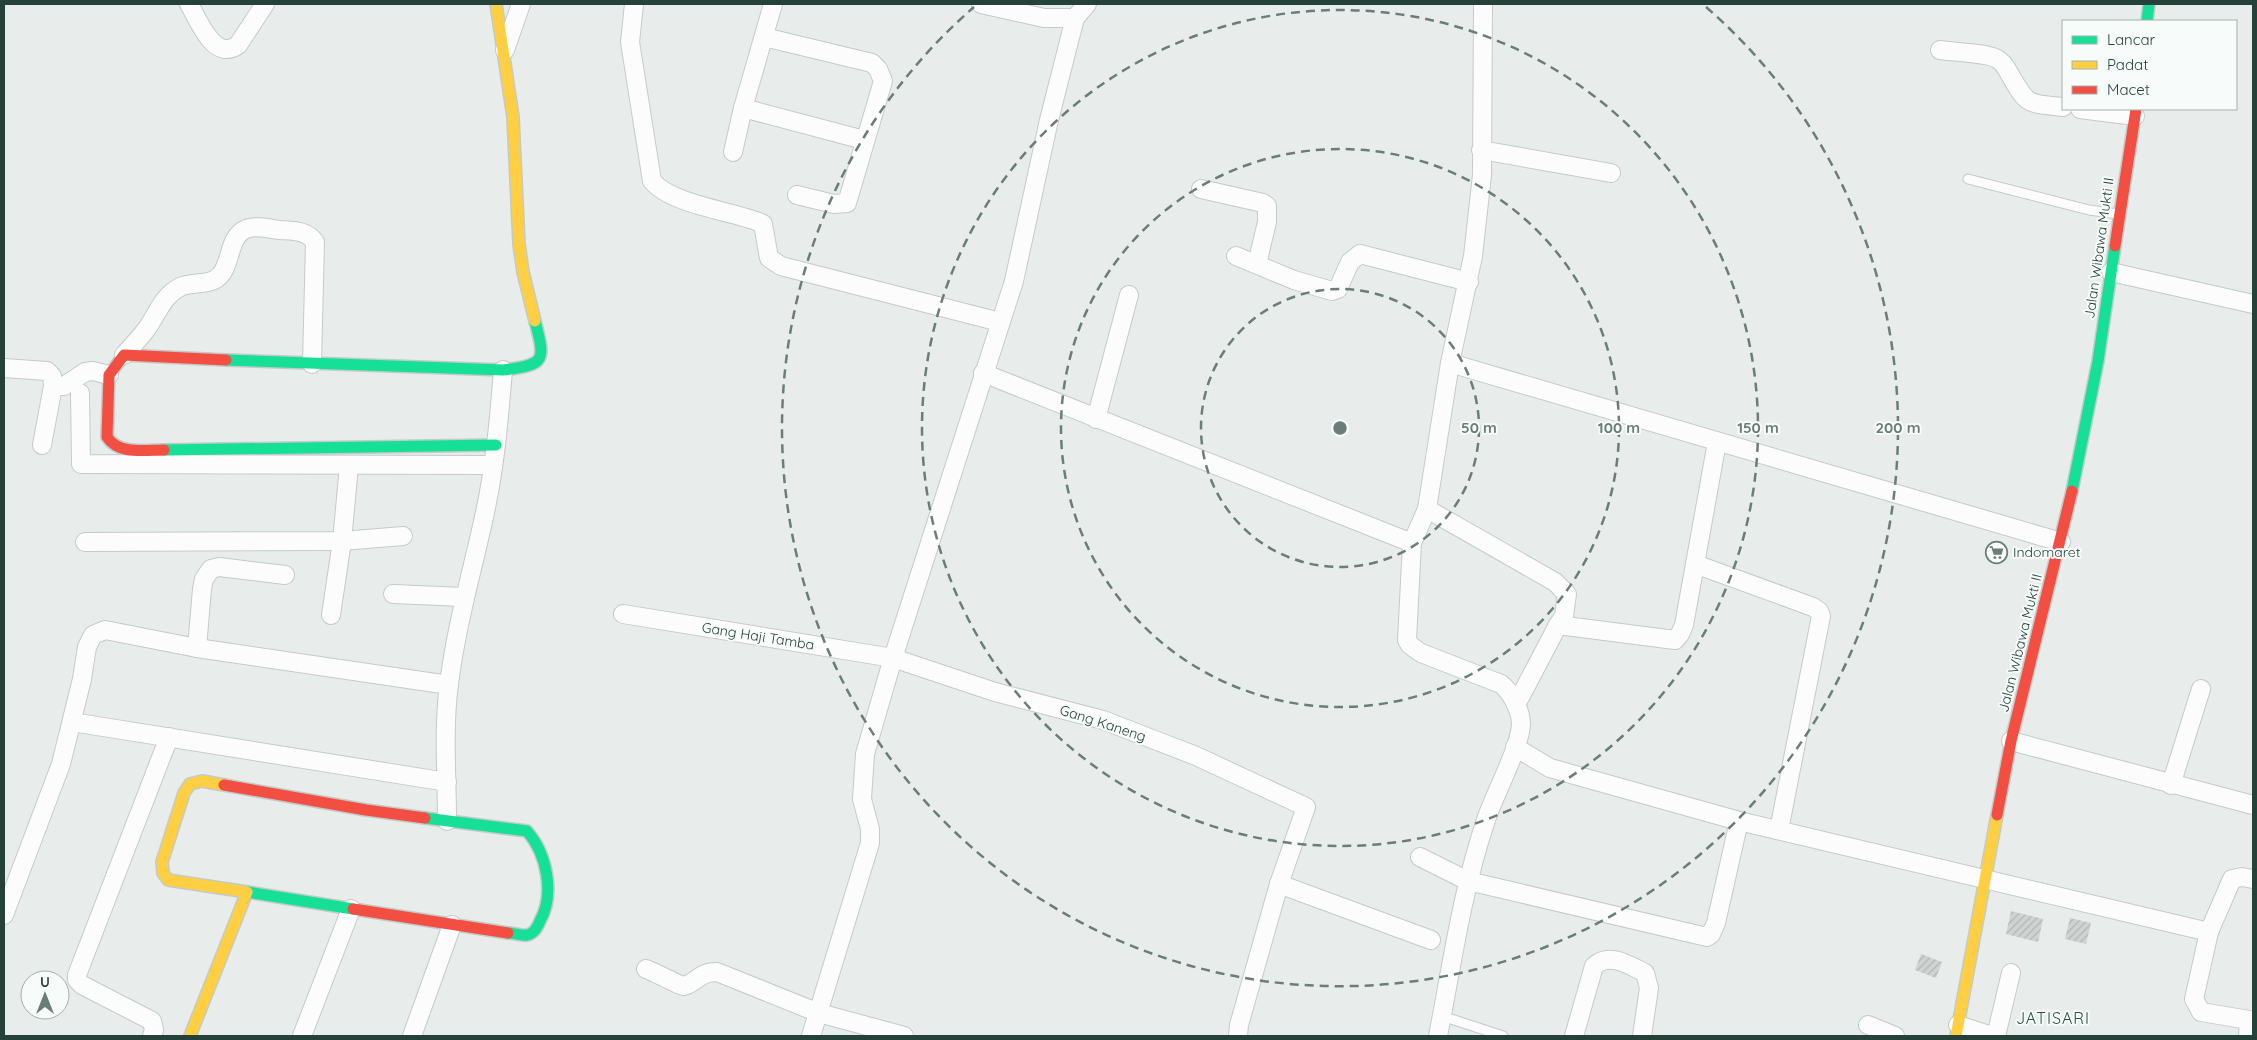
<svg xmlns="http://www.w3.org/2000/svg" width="2257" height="1040" font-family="Quicksand,sans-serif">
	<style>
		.building { fill: url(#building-hatch) }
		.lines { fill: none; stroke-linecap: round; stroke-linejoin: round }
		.lane-casing { stroke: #c5cac8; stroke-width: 11 }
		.street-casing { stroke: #c5cac8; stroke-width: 20 }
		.fast-casing { stroke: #c3cbc8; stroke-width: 14 }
		.slow-casing { stroke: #c3cbc8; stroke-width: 14 }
		.jam-casing { stroke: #c3cbc8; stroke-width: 14 }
		.lane { stroke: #fcfcfc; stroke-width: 9 }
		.street { stroke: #fcfcfc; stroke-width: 18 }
		.fast { stroke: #16e098; stroke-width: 11 }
		.slow { stroke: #ffcf43; stroke-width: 11 }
		.jam { stroke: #f24e42; stroke-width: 11 }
		.ring { fill: none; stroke: #697e78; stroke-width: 2.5; stroke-dasharray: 9 6 }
		.labels { text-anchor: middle; stroke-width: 4; stroke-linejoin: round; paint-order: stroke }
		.street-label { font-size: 14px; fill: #24423a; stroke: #f7fbf9 }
		.poi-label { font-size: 14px; fill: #24423a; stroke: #f7fbf9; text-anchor: start }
		.quarter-label { font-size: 16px; letter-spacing: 1px; fill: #1f5548; stroke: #f7fbf9 }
		.centre { fill: #697e78; stroke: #f7fbf9; stroke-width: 2.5 }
		.ring-label { font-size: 15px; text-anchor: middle; font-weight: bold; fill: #697e78; stroke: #f7fbf9; stroke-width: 4; stroke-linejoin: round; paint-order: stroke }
	</style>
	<defs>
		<pattern id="building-hatch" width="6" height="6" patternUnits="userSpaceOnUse" patternTransform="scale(1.25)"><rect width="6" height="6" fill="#cfd4d2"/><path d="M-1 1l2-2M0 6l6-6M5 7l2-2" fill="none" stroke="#b2b7b5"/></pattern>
	</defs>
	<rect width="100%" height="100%" fill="#e8edeb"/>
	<g class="building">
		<polygon points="2011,911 2043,919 2038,942 2006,934"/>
		<polygon points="2070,918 2091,923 2086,944 2065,939"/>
		<polygon points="1921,954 1942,962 1936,978 1915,970"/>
	</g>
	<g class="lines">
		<defs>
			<g id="lane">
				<polyline points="1968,179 2089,210 2118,214"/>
				<polyline points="1442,1016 1503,1036"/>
			</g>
			<g id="street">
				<path d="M189 4C199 21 214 62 238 45L265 4"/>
				<path d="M634 4 630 42 652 181C671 204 730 211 759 222L763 224 769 258 781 266 1000 322"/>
				<polyline points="981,4 1044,18 1075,18 1087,4"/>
				<polyline points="764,37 872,63 878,69 883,81 847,203 834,204 797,195"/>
				<polyline points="505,50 521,4"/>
				<path d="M1940 50C1953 52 1988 53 1997 59 2003 62 2006 67 2009 73 2028 106 2026 103 2063 107"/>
				<polyline points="743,108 864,140"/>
				<polyline points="2080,109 2135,116"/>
				<polyline points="1481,150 1611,173"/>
				<polyline points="733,152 743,108 773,4"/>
				<polyline points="1201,189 1263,203 1267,206 1267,222 1257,264"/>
				<polyline points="1236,256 1294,280 1332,291 1338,289 1350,262 1360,254 1469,282"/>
				<polyline points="2111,272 2253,304"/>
				<path d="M124 355C131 347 138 340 145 331 157 316 161 297 180 287 191 282 204 285 214 280 233 271 226 237 246 229 255 225 271 229 280 230 294 231 306 230 315 242L312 364"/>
				<polyline points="1450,363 2061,542"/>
				<polyline points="4,368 47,371 52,376 53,386 42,445"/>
				<polyline points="983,373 1412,543 1427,509 1450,363 1473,256 1482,175 1483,4"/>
				<polyline points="53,386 64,386 85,372 93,371 109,375"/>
				<polyline points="80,393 81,464 493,465"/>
				<polyline points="1096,419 1129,295"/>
				<polyline points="1427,509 1555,582 1567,594 1564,616 1558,625 1516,705"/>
				<polyline points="85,542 342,541 403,536"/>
				<path d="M1412 543 1407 640 1410 645 1421 653 1501 684C1511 692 1521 710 1521 724 1520 748 1494 795 1486 820 1462 891 1452 964 1438 1036"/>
				<polyline points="1695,564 1813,607 1819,611 1821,616 1779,830"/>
				<polyline points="393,594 464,597"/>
				<polyline points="623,614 893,658 995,692 1103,720 1196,756 1306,807 1279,884 1239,1025 1238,1036"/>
				<polyline points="331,615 342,541 349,466"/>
				<polyline points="1558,625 1675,640 1680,634 1684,625 1717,442"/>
				<polyline points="197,648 202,589 204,579 211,569 219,567 285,575"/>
				<polyline points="72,722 447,782"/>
				<polyline points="2011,741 2253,805"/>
				<polyline points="1515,747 1550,768 1739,821 2209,932"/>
				<polyline points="2171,785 2201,689"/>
				<path d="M447 821C447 775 443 729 449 684 456 627 472 572 484 517 495 468 499 419 503 370"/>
				<polyline points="1420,857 1468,881 1707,937 1711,934 1716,923 1739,821"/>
				<polyline points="1279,884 1431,940"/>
				<polyline points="4,915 61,764 82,679 87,647 93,635 105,630 197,648 449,685"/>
				<path d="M646 969C652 971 681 986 683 986 696 984 698 972 717 972L819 1013 904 1036"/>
				<polyline points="1868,1025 1895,1036"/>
				<polyline points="1958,1025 1992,1036"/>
				<polyline points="152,1036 154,1030 152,1021 82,985 77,980 77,975 169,737"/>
				<polyline points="302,1036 351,909"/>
				<polyline points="412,1036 452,925"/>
				<polyline points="811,1036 870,843 870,829 862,799 865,754 893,658 1014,281 1049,120 1075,18"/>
				<path d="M1574 1036 1594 966C1610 952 1629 965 1645 973L1649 988 1642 1036"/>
				<polyline points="1996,1036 2011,973"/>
				<polyline points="2248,1036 2249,1020 2201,1012 2194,999 2209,932 2232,879 2242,877 2253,879"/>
			</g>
			<g id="fast">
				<polyline points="2147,21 2149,4"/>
				<path d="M226 360 503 370C547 365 545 360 535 321"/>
				<polyline points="164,450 496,445"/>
				<polyline points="2072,491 2098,361 2115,246"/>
				<path d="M425 818 527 831C547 854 555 894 540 921 538 926 534 934 527 935 522 936 514 933 508 933"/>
				<polyline points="247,892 353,909"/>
			</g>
			<g id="slow">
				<polyline points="496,4 513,117 519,244 523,272 535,321"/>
				<polyline points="190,1036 247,892 168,880 163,873 162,862 184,793 190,784 202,781 224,785"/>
				<polyline points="1956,1036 1997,815"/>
			</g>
			<g id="jam">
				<polyline points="2115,246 2136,109"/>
				<path d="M164 450C144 450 119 455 107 437L109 375 124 355 226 360"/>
				<polyline points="224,785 366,810 425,818"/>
				<polyline points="1997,815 2011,741 2072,491"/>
				<polyline points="353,909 508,933"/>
			</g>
		</defs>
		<use href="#lane" class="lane-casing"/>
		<use href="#street" class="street-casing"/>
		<use href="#fast" class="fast-casing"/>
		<use href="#slow" class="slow-casing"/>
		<use href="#jam" class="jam-casing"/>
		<use href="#lane" class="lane"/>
		<use href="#street" class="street"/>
		<use href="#fast" class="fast"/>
		<use href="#slow" class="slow"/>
		<use href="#jam" class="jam"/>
	</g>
	<g class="ring">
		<circle cx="1340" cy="428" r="139"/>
		<circle cx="1340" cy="428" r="279"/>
		<circle cx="1340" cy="428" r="418"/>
		<path d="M1706 7A558 558 0 1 1 974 7"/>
	</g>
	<defs>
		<symbol id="supermarket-ring" viewBox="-11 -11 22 22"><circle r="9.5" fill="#f7fbf9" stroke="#697e78" stroke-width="1.5"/><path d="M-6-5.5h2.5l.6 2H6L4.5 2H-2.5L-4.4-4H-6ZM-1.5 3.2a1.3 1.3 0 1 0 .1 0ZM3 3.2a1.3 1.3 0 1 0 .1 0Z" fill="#697e78"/></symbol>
	</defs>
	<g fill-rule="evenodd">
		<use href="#supermarket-ring" x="1984" y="540" width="25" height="25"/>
	</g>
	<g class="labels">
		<g class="street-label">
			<text transform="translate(2099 248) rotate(-82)" y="5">Jalan Wibawa Mukti II</text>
			<text transform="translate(758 636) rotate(9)" y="5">Gang Haji Tamba</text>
			<text transform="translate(2020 643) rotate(-76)" y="5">Jalan Wibawa Mukti II</text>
			<text transform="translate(1103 723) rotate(18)" y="5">Gang Kaneng</text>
		</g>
		<g class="poi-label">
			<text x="2013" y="557">Indomaret</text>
		</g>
		<g class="quarter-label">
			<text x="2053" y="1024">JATISARI</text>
		</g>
	</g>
	<circle cx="1340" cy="428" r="8" class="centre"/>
	<g class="ring-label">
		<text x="1479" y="433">50 m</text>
		<text x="1619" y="433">100 m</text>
		<text x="1758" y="433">150 m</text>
		<text x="1898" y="433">200 m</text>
	</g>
	<rect width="2257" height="1040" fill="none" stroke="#24423a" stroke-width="10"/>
	<rect x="2062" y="20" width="175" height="90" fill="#f7fbf9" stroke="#a3b1ad"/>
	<rect x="2072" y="36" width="25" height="8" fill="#16e098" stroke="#a3b1ad"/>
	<text x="2107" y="45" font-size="15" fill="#24423a">Lancar</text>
	<rect x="2072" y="61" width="25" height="8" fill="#ffcf43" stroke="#a3b1ad"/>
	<text x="2107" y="70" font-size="15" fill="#24423a">Padat</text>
	<rect x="2072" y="86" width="25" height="8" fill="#f24e42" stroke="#a3b1ad"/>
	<text x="2107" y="95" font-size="15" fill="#24423a">Macet</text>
	<g transform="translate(45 995)"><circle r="24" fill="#f7fbf9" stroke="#a3b1ad"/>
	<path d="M0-4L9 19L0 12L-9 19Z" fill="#697e78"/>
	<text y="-8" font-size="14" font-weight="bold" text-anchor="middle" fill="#24423a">U</text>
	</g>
</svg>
